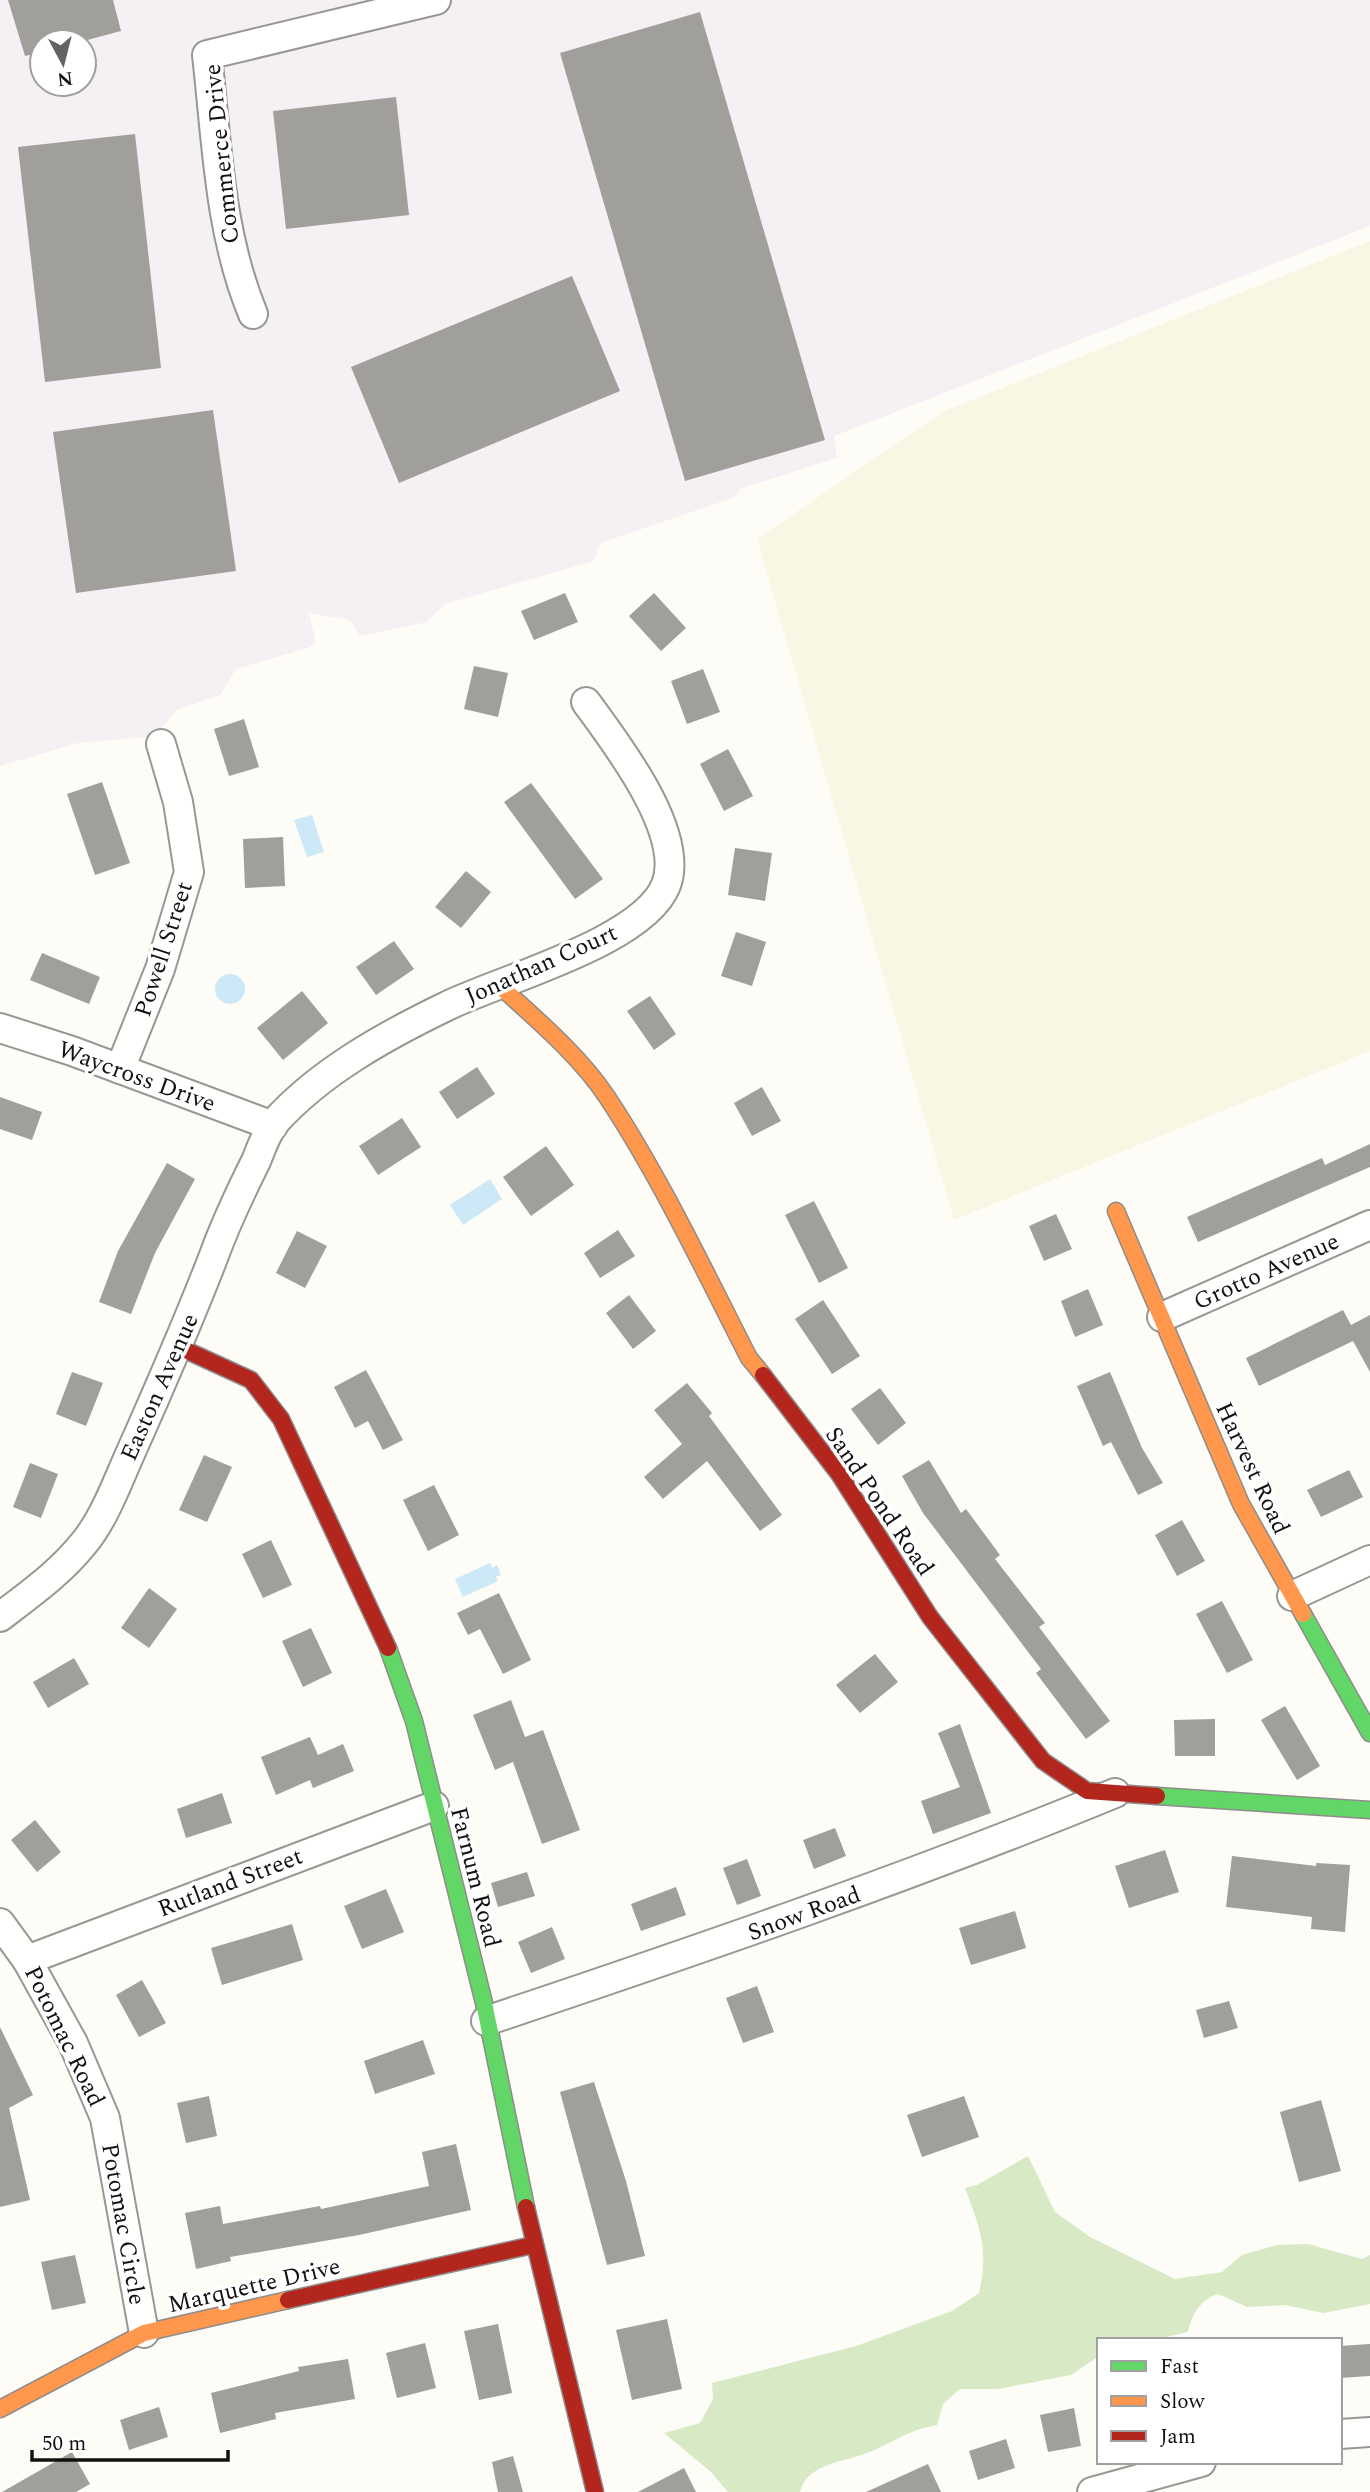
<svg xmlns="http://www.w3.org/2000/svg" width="1370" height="2492" font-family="Spectral,serif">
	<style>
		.industrial { fill: #f5f0f3; fill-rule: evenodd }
		.farmland { fill: #f9f7e4 }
		.forest { fill: #d8eac5 }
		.water { fill: #cde8f7 }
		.building { fill: #a19f9c }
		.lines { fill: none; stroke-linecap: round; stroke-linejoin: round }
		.street-casing { stroke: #979795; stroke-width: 32 }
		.fast-casing { stroke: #8e8d8b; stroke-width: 19 }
		.slow-casing { stroke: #8e8d8b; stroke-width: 19 }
		.jam-casing { stroke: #8e8d8b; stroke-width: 19 }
		.street { stroke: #fffffe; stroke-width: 28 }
		.fast { stroke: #63d668; stroke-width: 16 }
		.slow { stroke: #ff974d; stroke-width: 16 }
		.jam { stroke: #b3261e; stroke-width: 16 }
		.labels { text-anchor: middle; stroke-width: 7; stroke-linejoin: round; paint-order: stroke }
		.street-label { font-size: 24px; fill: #111; stroke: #fff }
	</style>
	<rect width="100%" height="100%" fill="#fdfcf7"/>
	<path class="industrial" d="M0 0H1370V226L834 436 837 458 740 489 736 497 600 543 594 561 445 604 427 622 360 636 350 620 309 613 316 643 308 648 236 669 220 695 177 710 155 736 78 743 0 766ZM42 42H84V84H42Z"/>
	<polygon class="farmland" points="1370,241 1370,1051 954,1220 757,539 942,412"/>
	<path class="forest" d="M1028 2156 1055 2212 1090 2237 1175 2279 1222 2272 1242 2255 1277 2245 1308 2244 1362 2259 1370 2255V2304L1323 2313 1285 2305 1247 2307 1218 2294C1200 2300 1192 2314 1188 2332L1153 2340H1099V2356L1071 2375 998 2389H960L943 2404 937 2425C905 2431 895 2442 867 2453 845 2462 807 2463 800 2492H728L711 2472 664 2433 700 2423 713 2399 712 2383 856 2346 952 2311 979 2293C989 2250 980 2228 965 2188L977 2185Z"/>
	<g class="water">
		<polygon points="312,815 324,852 307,857 294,820"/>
		<circle cx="230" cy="989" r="15"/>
		<polygon points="490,1179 502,1199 463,1225 450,1205"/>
		<polygon points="490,1563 492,1568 497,1565 501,1575 496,1577 498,1581 463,1597 455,1579"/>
	</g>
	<g class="building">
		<polygon points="8,0 113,0 121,31 80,42 42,42 42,52 25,56"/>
		<polygon points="700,12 825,440 685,481 560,53"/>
		<polygon points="396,97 409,215 286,229 273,111"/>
		<polygon points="135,134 161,368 45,382 18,147"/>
		<polygon points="572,276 620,391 399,483 351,367"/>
		<polygon points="213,410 236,571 76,593 53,432"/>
		<polygon points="565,593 578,622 534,640 521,611"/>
		<polygon points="654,593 686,628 661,651 629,616"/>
		<polygon points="474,666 508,673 498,717 464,709"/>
		<polygon points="703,669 720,712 687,724 671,681"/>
		<polygon points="244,719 259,767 229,776 214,729"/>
		<polygon points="728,749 753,796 724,811 700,764"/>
		<polygon points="102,782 130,863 95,875 67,794"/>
		<polygon points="531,783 603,879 575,899 504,802"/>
		<polygon points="283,837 285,886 245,888 243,839"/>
		<polygon points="735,848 772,853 765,901 728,895"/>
		<polygon points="466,871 491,892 461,928 435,907"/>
		<polygon points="736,932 766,942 752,986 721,976"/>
		<polygon points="394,941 414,969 376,995 356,967"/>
		<polygon points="42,953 100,977 89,1004 30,980"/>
		<polygon points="302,991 328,1023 283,1060 257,1028"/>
		<polygon points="650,996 676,1034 654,1050 627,1011"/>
		<polygon points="477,1067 495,1094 457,1119 439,1092"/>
		<polygon points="762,1087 781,1121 752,1136 734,1103"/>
		<polygon points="0,1097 42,1112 32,1140 0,1129"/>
		<polygon points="402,1118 421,1147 378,1175 359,1146"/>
		<polygon points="1370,1144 1370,1167 1198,1242 1187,1217 1322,1158 1325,1165"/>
		<polygon points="546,1146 574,1185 531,1216 503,1177"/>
		<polygon points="167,1163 195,1179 155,1253 131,1314 99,1302 118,1251"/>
		<polygon points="814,1201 848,1268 819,1283 785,1215"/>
		<polygon points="1056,1214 1072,1249 1044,1261 1029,1226"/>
		<polygon points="618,1230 635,1256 600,1278 584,1253"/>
		<polygon points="297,1231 327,1246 305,1288 276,1273"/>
		<polygon points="1088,1289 1103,1325 1075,1337 1061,1301"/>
		<polygon points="629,1295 656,1331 633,1349 606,1313"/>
		<polygon points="823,1300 860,1356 832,1374 795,1319"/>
		<polygon points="1343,1310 1351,1325 1370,1315 1370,1372 1353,1341 1259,1386 1246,1358"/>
		<polygon points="366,1370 403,1440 383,1450 368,1421 355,1428 334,1387"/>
		<polygon points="72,1372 103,1383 86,1426 56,1414"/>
		<polygon points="1110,1372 1142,1448 1163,1483 1138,1495 1111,1442 1103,1446 1077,1386"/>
		<polygon points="687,1383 712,1413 709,1416 782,1515 760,1531 707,1461 663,1499 644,1477 682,1444 654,1410"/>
		<polygon points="880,1388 906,1423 878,1445 851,1409"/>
		<polygon points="204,1455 232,1467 207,1522 179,1510"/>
		<polygon points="929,1460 961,1513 966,1509 1000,1555 995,1559 1045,1623 1039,1627 1110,1721 1086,1739 1036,1673 1041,1669 923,1513 902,1476"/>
		<polygon points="30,1463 58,1474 41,1518 13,1507"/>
		<polygon points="1349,1470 1363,1497 1321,1517 1307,1490"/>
		<polygon points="434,1485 459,1535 428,1551 403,1500"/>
		<polygon points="1182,1520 1205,1561 1177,1576 1155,1535"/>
		<polygon points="271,1540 292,1585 263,1598 242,1554"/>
		<polygon points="149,1588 177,1609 149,1648 121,1628"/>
		<polygon points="499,1593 531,1660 503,1674 480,1629 468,1635 457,1613"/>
		<polygon points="1222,1601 1253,1660 1227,1673 1196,1614"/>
		<polygon points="311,1628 332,1673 303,1687 282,1641"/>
		<polygon points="875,1654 898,1682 860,1713 836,1685"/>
		<polygon points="74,1658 89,1684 48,1708 33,1682"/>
		<polygon points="511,1700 525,1737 543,1730 580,1830 542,1844 513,1762 495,1770 473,1715"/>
		<polygon points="1285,1706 1320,1766 1297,1780 1261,1720"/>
		<polygon points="1215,1719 1215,1756 1175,1756 1174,1720"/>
		<polygon points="960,1724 991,1813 933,1834 921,1801 960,1787 938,1733"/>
		<polygon points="310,1737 318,1755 343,1744 354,1771 313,1788 310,1780 276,1795 261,1757"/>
		<polygon points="222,1793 232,1823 186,1838 177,1809"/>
		<polygon points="35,1820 61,1852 37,1872 11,1840"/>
		<polygon points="835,1828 846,1856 814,1869 803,1840"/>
		<polygon points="1165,1850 1179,1892 1129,1908 1115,1866"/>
		<polygon points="1232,1856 1316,1866 1316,1863 1350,1865 1345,1932 1311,1929 1312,1917 1226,1907"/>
		<polygon points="747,1859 761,1896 737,1905 723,1868"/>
		<polygon points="527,1872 535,1896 498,1907 491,1883"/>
		<polygon points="676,1887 686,1915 641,1931 631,1904"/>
		<polygon points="386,1889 404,1932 362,1949 344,1906"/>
		<polygon points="1015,1911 1026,1948 971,1965 959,1928"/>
		<polygon points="292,1924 303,1960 222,1985 211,1948"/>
		<polygon points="552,1927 565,1959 531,1973 518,1942"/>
		<polygon points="142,1980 166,2023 139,2037 116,1995"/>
		<polygon points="757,1986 774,2032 743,2043 726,1998"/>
		<polygon points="1229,2001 1238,2028 1204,2038 1196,2010"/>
		<polygon points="0,2027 33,2095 9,2108 30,2200 0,2207"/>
		<polygon points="423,2040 435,2074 375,2094 364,2061"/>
		<polygon points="594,2082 626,2181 645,2256 607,2265 560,2092"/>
		<polygon points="209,2096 217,2136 186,2143 177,2103"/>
		<polygon points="964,2096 979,2137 922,2157 907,2115"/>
		<polygon points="1321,2100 1341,2171 1299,2182 1280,2112"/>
		<polygon points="456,2144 471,2210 359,2235 230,2257 231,2261 196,2269 185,2213 220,2206 223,2224 320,2206 321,2209 429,2186 422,2152"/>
		<polygon points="75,2255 86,2303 52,2310 41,2262"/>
		<polygon points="667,2319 682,2389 632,2400 616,2330"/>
		<polygon points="498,2324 512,2393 479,2400 464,2331"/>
		<polygon points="425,2343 436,2388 397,2398 386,2353"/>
		<polygon points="1370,2344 1370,2376 1340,2378 1340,2346"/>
		<polygon points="348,2359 355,2399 275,2413 276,2419 220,2433 211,2393 299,2371 298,2367"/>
		<polygon points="159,2407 168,2437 129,2450 120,2420"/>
		<polygon points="1074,2408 1081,2446 1048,2452 1040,2415"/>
		<polygon points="1006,2439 1015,2468 978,2480 969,2451"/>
		<polygon points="72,2452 90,2484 76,2492 2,2492"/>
		<polygon points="513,2456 523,2492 498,2492 492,2462"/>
		<polygon points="928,2464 941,2492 866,2492"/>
		<polygon points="684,2468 696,2492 638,2492"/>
	</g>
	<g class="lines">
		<defs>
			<g id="street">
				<path d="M253 314C219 232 217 143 207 55L436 0"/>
				<polyline points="0,1028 72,1051 273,1126"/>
				<polyline points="120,1069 160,969 189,872 178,802 161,744"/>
				<polyline points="1162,1317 1370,1225"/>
				<polyline points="1292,1596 1370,1560"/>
				<path d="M0 1617C30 1594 60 1573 84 1543 104 1519 117 1483 130 1454 159 1389 187 1325 213 1258 225 1225 240 1193 256 1161 261 1149 266 1133 275 1122 320 1072 385 1036 445 1007 498 980 643 943 666 885 686 833 616 743 586 702"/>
				<polyline points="0,1923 27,1960 73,2043 105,2118 144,2333"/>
				<polyline points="27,1960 434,1806"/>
				<path d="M486 2021C698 1950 908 1878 1115 1793"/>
				<polyline points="1340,2434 1370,2432"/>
				<polyline points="1092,2492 1201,2462"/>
			</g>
			<g id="fast">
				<polyline points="1303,1614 1370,1733"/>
				<polyline points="388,1648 414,1721 484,2003 526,2207"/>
				<polyline points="1157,1796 1370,1810"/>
			</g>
			<g id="slow">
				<path d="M500 986C537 1020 579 1055 607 1097 660 1177 705 1272 749 1358L763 1375"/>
				<polyline points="1116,1211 1241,1504 1303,1614"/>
				<polyline points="0,2409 144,2333 288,2300"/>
			</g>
			<g id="jam">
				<polyline points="179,1347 251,1380 281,1419 388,1648"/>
				<polyline points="763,1375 839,1474 930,1617 1043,1761 1087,1791 1157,1796"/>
				<polyline points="526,2207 595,2492"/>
				<polyline points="288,2300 533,2245"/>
			</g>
		</defs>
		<use href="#street" class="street-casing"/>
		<use href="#fast" class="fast-casing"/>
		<use href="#slow" class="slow-casing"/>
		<use href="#jam" class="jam-casing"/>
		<use href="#street" class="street"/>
		<use href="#fast" class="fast"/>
		<use href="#slow" class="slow"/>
		<use href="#jam" class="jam"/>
	</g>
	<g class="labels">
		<g class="street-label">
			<text transform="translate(221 154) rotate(-96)" y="8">Commerce Drive</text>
			<text transform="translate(163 949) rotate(-72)" y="8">Powell Street</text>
			<text transform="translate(541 964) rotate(-24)" y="8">Jonathan Court</text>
			<text transform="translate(137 1076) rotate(20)" y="8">Waycross Drive</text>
			<text transform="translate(1266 1271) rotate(-24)" y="8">Grotto Avenue</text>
			<text transform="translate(159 1387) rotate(-66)" y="8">Easton Avenue</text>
			<text transform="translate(1253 1468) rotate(65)" y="8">Harvest Road</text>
			<text transform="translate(880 1501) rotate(56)" y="8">Sand Pond Road</text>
			<text transform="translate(476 1877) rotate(76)" y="8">Farnum Road</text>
			<text transform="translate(230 1882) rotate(-21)" y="8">Rutland Street</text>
			<text transform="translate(804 1913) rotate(-20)" y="8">Snow Road</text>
			<text transform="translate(65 2036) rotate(64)" y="8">Potomac Road</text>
			<text transform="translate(124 2224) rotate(80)" y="8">Potomac Circle</text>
			<text transform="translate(254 2285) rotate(-13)" y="8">Marquette Drive</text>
		</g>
	</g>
	<rect x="1097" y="2338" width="245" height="126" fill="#ffffff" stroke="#a0a0a0" stroke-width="2"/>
	<rect x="1111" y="2361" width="35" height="10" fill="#63d668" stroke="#a0a0a0" stroke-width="2"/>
	<text x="1160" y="2373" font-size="21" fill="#111111">Fast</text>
	<rect x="1111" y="2396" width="35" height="10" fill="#ff974d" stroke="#a0a0a0" stroke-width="2"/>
	<text x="1160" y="2408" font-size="21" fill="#111111">Slow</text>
	<rect x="1111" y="2431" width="35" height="10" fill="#b3261e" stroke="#a0a0a0" stroke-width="2"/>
	<text x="1160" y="2443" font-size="21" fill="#111111">Jam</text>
	<g transform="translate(63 63) rotate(173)"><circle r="33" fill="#ffffff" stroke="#a0a0a0" stroke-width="2"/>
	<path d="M0-5L12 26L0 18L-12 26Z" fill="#646362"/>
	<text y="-10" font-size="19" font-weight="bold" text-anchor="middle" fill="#111111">N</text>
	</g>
	<path d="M32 2450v10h196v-10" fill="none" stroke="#111111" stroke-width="3.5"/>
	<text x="42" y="2450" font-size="21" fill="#111111" stroke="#ffffff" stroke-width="5" paint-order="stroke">50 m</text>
</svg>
